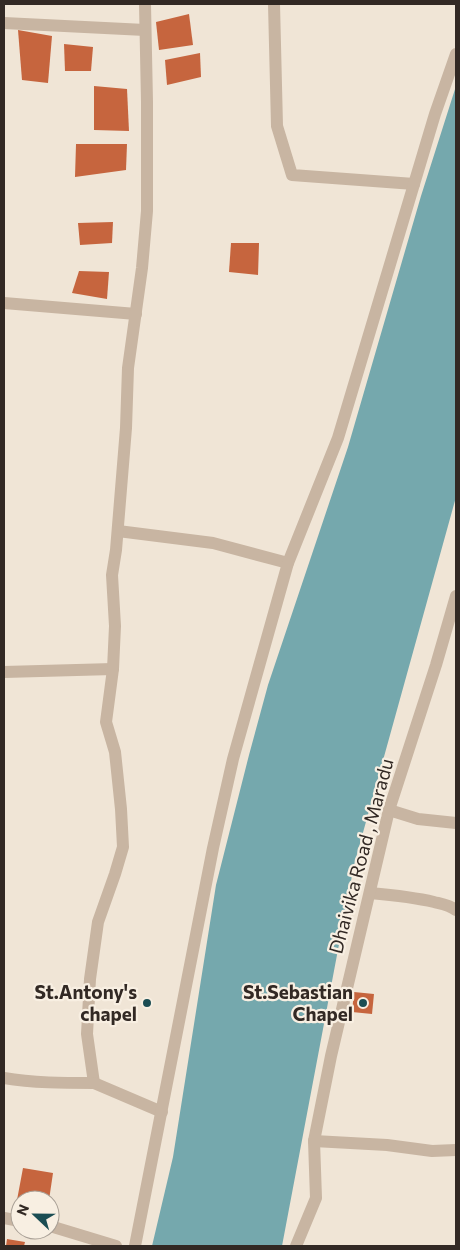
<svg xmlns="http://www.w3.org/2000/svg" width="460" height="1250" font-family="Commissioner,sans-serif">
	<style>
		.water { fill: #75a8ad }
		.building { fill: #c6653e }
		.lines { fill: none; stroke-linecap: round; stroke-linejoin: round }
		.minor { stroke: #c8b5a2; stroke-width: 12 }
		.poi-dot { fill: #1b4d53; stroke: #f8efe2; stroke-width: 2 }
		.labels { text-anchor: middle; stroke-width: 4.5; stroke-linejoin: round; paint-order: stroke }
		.street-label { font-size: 19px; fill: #322924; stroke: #f8efe2 }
		.poi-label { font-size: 19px; font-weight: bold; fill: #322924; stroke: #f8efe2; text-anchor: end }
	</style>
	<rect width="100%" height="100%" fill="#f0e5d6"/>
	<polygon class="water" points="456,86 456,497 354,865 282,1246 152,1246 173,1157 216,885 249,755 268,685 348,447 421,196"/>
	<g class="building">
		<polygon points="189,14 193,45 159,50 156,22"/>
		<polygon points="18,30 52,36 48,83 22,80"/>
		<polygon points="64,44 93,47 91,71 65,71"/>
		<polygon points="200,53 201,77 167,85 165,60"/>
		<polygon points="94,86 127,89 129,131 94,130"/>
		<polygon points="76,144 127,144 126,170 75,177"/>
		<polygon points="113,222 112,243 80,245 78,223"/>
		<polygon points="231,243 259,243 258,275 229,272"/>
		<polygon points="79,271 109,272 107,299 72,293"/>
		<polygon points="354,992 374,994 372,1014 352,1012"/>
		<polygon points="23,1168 53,1173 49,1200 17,1200"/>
		<polygon points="7,1239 25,1242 24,1246 6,1246"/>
	</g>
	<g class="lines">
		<g class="minor">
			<polyline points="274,4 277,126 292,175 414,184"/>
			<polyline points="4,23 145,30"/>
			<polyline points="4,303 136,314"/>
			<polyline points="118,531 213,543 288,563"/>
			<polyline points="4,672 113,669"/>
			<polyline points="389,810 418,819 456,823"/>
			<path d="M370 893C392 895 413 897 434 902 442 904 449 905 456 910"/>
			<path d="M4 1078C33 1083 64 1083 94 1083L87 1034 90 979 98 922 115 874 123 847 121 809 115 752 106 722 113 669 115 626 112 575 116 550 126 428 128 368 142 268 147 211V102L145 4"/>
			<polyline points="94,1083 162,1112"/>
			<polyline points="314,1141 387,1145 432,1151 456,1150"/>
			<polyline points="4,1218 20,1221"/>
			<polyline points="50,1226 116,1246"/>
			<polyline points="135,1246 213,848 233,759 288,563 338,438 435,114 456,54"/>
			<polyline points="296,1246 316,1198 314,1141 331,1056 389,810 436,665 456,596"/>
		</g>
	</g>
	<g class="poi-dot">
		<circle cx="147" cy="1003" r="5"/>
		<circle cx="363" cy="1003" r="5"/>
	</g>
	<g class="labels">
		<g class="street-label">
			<text transform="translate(361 856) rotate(-75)" y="7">Dhaivika Road , Maradu</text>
		</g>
		<g class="poi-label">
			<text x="137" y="999">St.Antony's<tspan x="137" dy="22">chapel</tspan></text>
			<text x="353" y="999">St.Sebastian<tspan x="353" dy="22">Chapel</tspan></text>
		</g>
	</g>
	<rect width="460" height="1250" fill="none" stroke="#322924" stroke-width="10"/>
	<g transform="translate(35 1215) rotate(292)"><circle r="24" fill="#f8efe2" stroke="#a9a096"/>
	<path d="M0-4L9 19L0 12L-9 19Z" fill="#1b4d53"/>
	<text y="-8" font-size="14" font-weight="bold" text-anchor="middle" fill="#322924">N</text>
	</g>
</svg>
